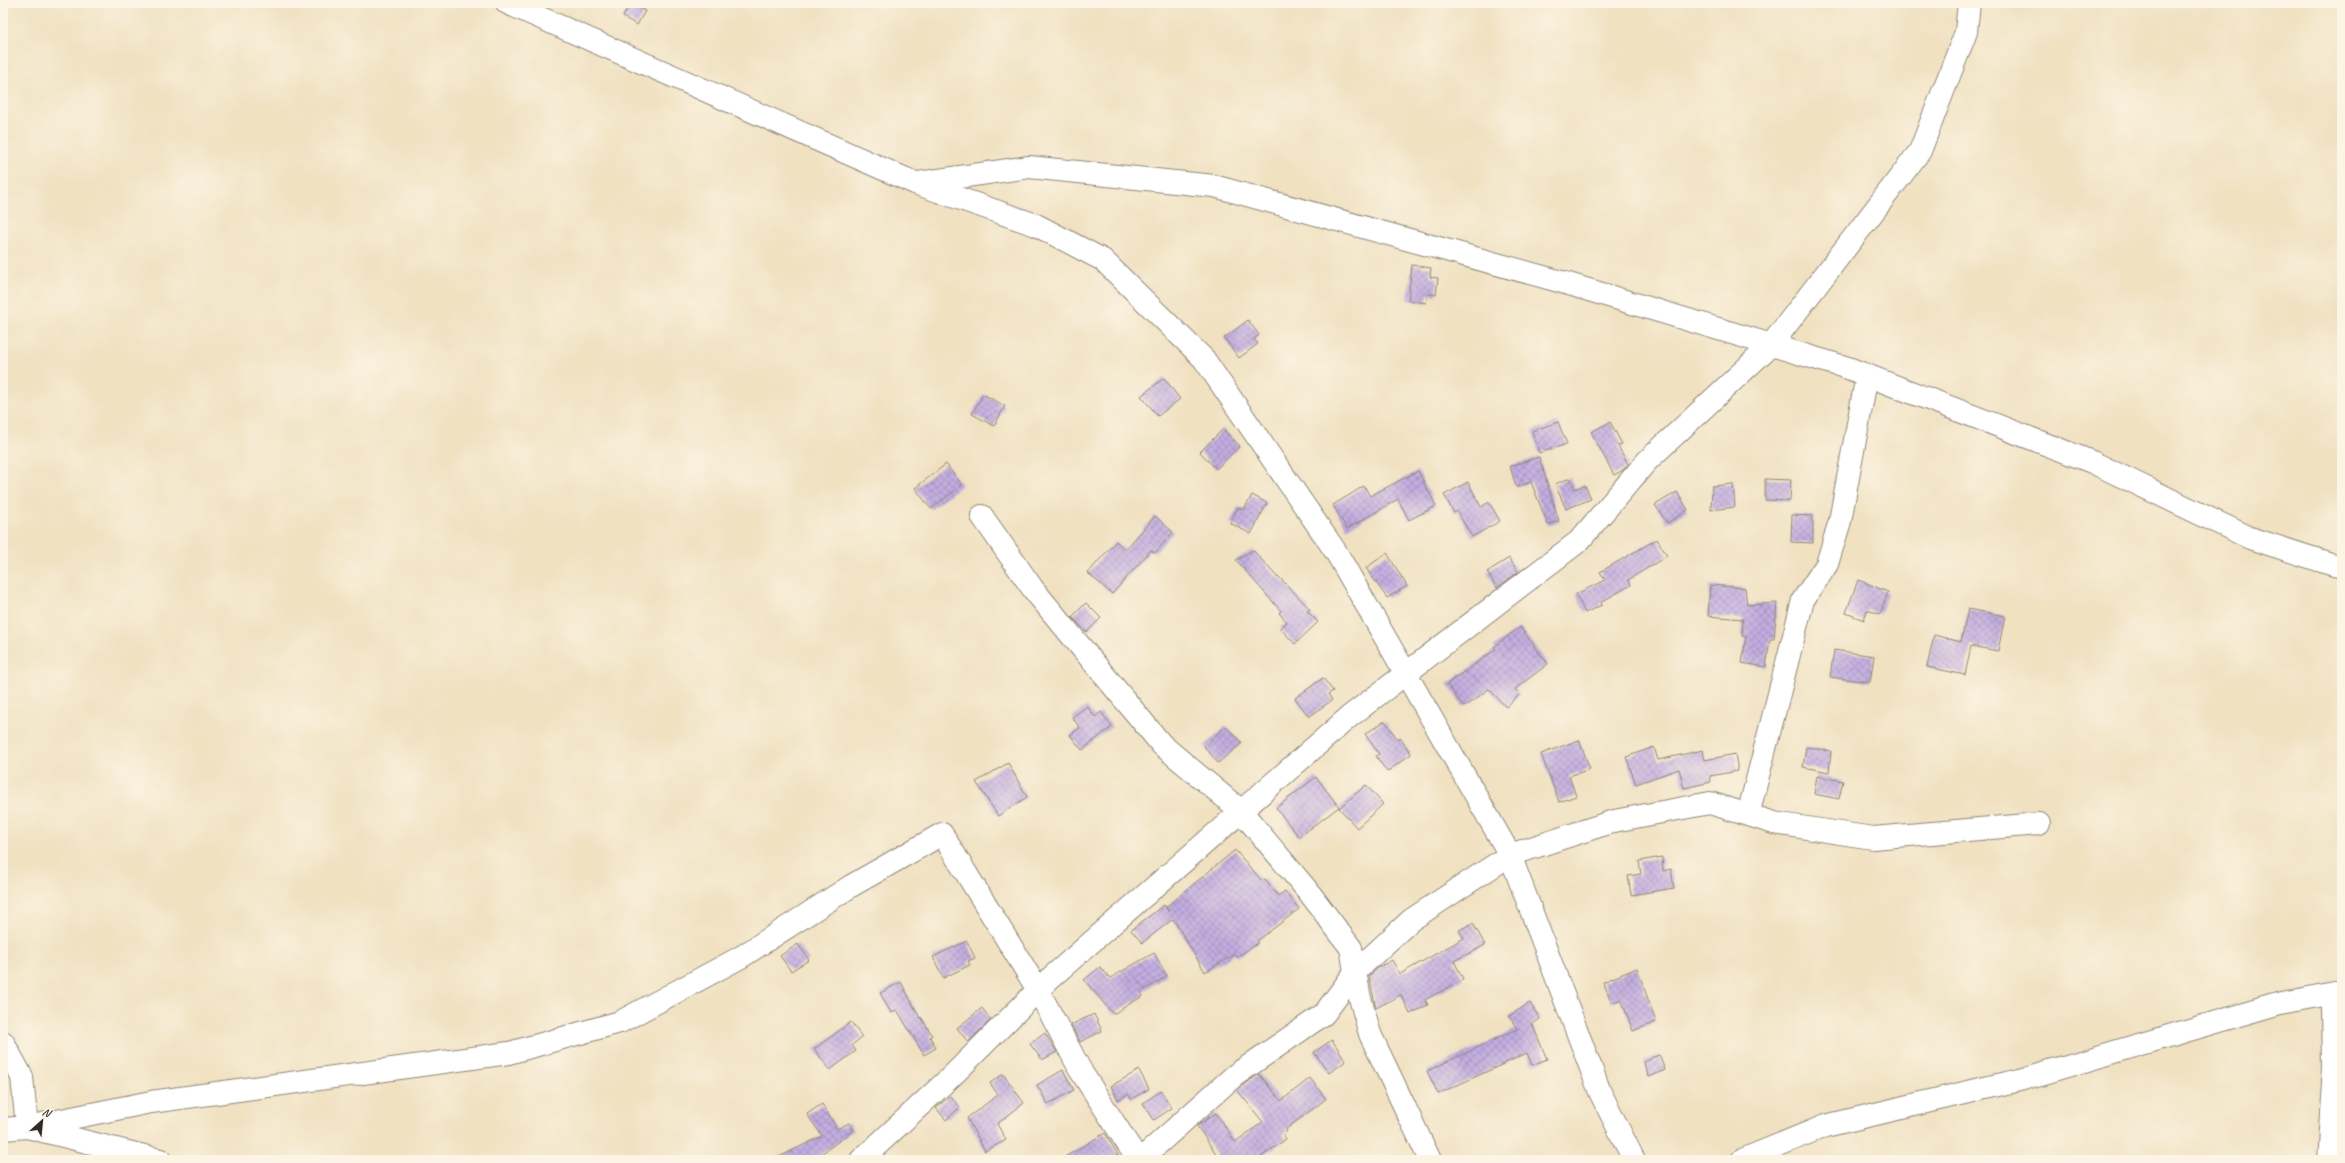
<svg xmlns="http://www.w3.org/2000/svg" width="2345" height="1163" font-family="Caveat,sans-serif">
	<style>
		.building { fill: url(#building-cross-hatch) }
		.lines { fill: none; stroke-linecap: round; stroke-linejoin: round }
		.minor-casing { stroke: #8e8676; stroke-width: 24 }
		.minor { stroke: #fff; stroke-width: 22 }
	</style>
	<defs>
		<pattern id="building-cross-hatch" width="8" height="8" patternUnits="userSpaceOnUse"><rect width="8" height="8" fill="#c2ade0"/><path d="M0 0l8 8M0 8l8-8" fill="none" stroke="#9e8db6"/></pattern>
	</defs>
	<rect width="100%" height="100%" fill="#fcf5e5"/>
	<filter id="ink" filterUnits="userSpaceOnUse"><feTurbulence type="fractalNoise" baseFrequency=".025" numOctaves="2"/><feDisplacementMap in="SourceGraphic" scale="8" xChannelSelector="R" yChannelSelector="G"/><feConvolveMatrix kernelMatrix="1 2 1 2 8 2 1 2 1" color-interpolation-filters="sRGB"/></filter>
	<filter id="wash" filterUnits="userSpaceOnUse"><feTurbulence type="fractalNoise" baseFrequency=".012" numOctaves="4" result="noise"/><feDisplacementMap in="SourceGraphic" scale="16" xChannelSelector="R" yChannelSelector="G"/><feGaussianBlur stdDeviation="0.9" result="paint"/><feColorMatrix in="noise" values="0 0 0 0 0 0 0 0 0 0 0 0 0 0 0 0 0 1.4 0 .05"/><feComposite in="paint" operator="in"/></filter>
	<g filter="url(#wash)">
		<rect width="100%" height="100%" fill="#f0e1c1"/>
		<g id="blocks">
			<g class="building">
				<polygon points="630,3 645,11 637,25 623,17"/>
				<polygon points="1412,265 1431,268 1430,277 1438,278 1436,295 1428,294 1426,303 1408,300"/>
				<polygon points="1248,320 1259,335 1254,339 1258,344 1239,358 1224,338"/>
				<polygon points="1164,378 1180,399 1158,416 1141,396"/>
				<polygon points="983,394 1005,406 994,426 972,414"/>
				<polygon points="1558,422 1567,444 1539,453 1532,431"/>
				<polygon points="1610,422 1622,444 1618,446 1628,464 1623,470 1614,475 1591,432"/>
				<polygon points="1223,429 1240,446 1216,469 1200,452"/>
				<polygon points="1539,457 1559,521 1548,525 1531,482 1516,487 1510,466"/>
				<polygon points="946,464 962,485 931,509 915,488"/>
				<polygon points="1418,471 1436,506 1409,520 1398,499 1347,529 1333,505 1364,486 1370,496"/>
				<polygon points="1570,478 1575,489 1585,485 1591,499 1566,509 1555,484"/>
				<polygon points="1765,479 1791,480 1790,501 1765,500"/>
				<polygon points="1468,482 1481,507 1489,502 1500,521 1472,537 1457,511 1454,513 1444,495"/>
				<polygon points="1733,484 1735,507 1711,510 1712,486"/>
				<polygon points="1677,492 1688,510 1667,523 1655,505"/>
				<polygon points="1252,495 1267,503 1251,534 1230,523 1238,507 1244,510"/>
				<polygon points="1792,515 1813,516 1813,543 1791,542"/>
				<polygon points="1155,516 1173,532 1155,553 1151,550 1112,594 1088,573 1116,541 1125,550"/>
				<polygon points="1657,539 1667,556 1628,580 1631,585 1601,602 1602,605 1585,613 1576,594 1605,580 1600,572"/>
				<polygon points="1253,550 1278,578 1279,577 1310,609 1307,611 1318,622 1295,644 1280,628 1287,622 1279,613 1281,611 1236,560"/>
				<polygon points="1387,553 1407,586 1387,598 1366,568"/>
				<polygon points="1509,558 1518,572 1497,588 1487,572"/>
				<polygon points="1858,580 1888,592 1880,614 1867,610 1864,620 1846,613"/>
				<polygon points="1710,585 1745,588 1747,605 1777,603 1774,639 1770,639 1766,667 1742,663 1746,637 1742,636 1743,619 1708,616"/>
				<polygon points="1086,603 1101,618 1087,632 1072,617"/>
				<polygon points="1968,609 2005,616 1998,651 1971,646 1965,675 1927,667 1934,635 1961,642"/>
				<polygon points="1520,627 1548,664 1515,689 1520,694 1506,707 1489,689 1464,707 1447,684 1496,649 1494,647"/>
				<polygon points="1834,650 1874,656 1870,682 1830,677"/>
				<polygon points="1323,678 1333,691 1328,694 1332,700 1309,717 1295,698"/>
				<polygon points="1087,706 1095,717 1101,712 1112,727 1082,750 1070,735 1080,728 1072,717"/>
				<polygon points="1385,721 1398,740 1400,738 1411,754 1387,772 1376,756 1379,754 1365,734"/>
				<polygon points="1226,726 1242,743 1218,763 1204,746"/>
				<polygon points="1579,740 1590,769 1569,776 1576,796 1559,802 1541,754"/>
				<polygon points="1654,747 1658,760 1703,750 1705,760 1735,754 1738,771 1710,776 1711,782 1684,788 1679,769 1636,784 1626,757"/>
				<polygon points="1806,747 1831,751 1829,772 1803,767"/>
				<polygon points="1008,763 1027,797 998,816 976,782"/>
				<polygon points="1817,776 1843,781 1839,799 1814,794"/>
				<polygon points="1316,777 1339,807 1299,837 1276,808"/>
				<polygon points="1366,785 1383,804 1357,828 1339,808"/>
				<polygon points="1235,850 1262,881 1265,879 1278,896 1285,891 1299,909 1257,941 1258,943 1237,957 1235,954 1205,972 1173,919 1142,943 1131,930 1164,905 1169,912 1166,907"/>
				<polygon points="1662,857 1663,871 1671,869 1674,888 1631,895 1628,876 1641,874 1639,861"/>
				<polygon points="1473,923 1485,945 1454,961 1463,979 1425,1000 1428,1005 1410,1014 1401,995 1376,1008 1369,976 1379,967 1392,960 1400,974 1464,938 1459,930"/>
				<polygon points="967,941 975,958 968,961 970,965 943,978 933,957"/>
				<polygon points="798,944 809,960 791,971 780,956"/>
				<polygon points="1154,953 1167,976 1141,992 1143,996 1113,1014 1084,980 1100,967 1110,978"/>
				<polygon points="1637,968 1656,1022 1633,1031 1621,999 1612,1003 1603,982"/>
				<polygon points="901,982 920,1018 921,1017 932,1035 930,1037 936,1048 924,1055 897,1010 891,1013 880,993"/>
				<polygon points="1530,1003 1540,1019 1532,1024 1547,1059 1532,1065 1527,1053 1438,1094 1427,1071 1517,1029 1509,1016"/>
				<polygon points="982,1008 991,1020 968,1042 957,1028"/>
				<polygon points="1094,1014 1102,1031 1080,1042 1071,1025"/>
				<polygon points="851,1022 862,1037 852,1045 856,1051 830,1070 814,1049"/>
				<polygon points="1045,1033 1057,1052 1042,1060 1030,1044"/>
				<polygon points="1332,1040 1346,1061 1329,1073 1314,1052"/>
				<polygon points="1659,1055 1665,1070 1649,1077 1643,1061"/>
				<polygon points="1063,1070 1074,1090 1048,1104 1037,1085"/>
				<polygon points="1139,1070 1149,1089 1131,1099 1128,1094 1118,1100 1111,1086"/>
				<polygon points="1003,1074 1024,1103 997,1124 1006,1140 985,1151 967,1118 998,1095 990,1083"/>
				<polygon points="1259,1074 1281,1101 1310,1078 1326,1099 1286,1129 1287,1131 1283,1135 1286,1139 1257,1160 1210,1160 1217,1155 1197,1126 1216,1113 1235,1142 1263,1122 1237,1090"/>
				<polygon points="1161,1091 1172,1108 1154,1120 1143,1103"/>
				<polygon points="950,1096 960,1107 946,1120 936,1108"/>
				<polygon points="822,1104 837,1129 849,1123 854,1130 813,1160 773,1160 822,1136 807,1114"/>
				<polygon points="1105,1133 1121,1160 1060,1160"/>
			</g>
		</g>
	</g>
	<g filter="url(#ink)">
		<use href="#blocks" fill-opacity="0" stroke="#8e8676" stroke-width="1"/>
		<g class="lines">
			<defs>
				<g id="minor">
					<polyline points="507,3 915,183 1036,225 1103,260 1204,359 1336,552 1510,855 1600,1092 1634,1160"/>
					<polyline points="918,183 1029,167 1214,186 1562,282 1848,368 2092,462 2250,538 2334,565 2342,566"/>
					<polyline points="982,516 1033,589 1162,745 1241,811 1308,891 1351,948 1359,994 1370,1034 1430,1160"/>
					<polyline points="1748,815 1803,600 1827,564 1840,521 1867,375"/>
					<polyline points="3,1042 22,1077 27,1127 151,1102 509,1053 620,1022 741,957 851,886 942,834 1038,990 1082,1073 1138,1160"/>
					<polyline points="3,1129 27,1127 160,1160"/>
					<polyline points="861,1160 953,1075 1047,981 1349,717 1579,541 1647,461 1771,345 1920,151 1966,32 1969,3"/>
					<polyline points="1140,1160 1234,1076 1324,1014 1356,971 1411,920 1510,855 1614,821 1710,803 1774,823 1873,838 2039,824"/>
					<polyline points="1742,1160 1825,1126 2023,1079 2281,1003 2335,993 2333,1008 2334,1066 2328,1160"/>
				</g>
			</defs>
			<use href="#minor" class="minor-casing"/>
			<use href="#minor" class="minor"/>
		</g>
	</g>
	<rect width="2345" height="1163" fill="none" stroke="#fcf5e5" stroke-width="16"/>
	<g transform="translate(42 1121) rotate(27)" stroke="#fcf5e5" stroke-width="3" paint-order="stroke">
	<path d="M0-3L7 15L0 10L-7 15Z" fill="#2b2b2b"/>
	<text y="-6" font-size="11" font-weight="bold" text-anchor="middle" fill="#2b2b2b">N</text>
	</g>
</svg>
